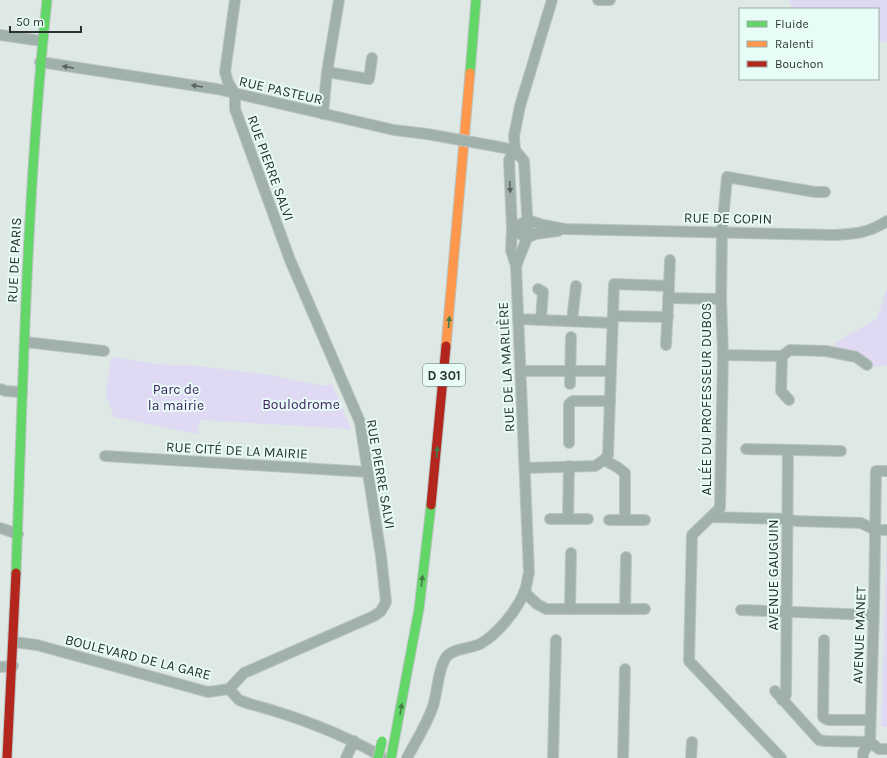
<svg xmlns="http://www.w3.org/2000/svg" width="887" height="758" font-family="Karla,sans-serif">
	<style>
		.green { fill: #dfd9f4 }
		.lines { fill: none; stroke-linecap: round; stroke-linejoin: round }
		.street-casing { stroke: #bbc4c1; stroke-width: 12 }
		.fast-casing { stroke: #bbc4c1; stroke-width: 11 }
		.slow-casing { stroke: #bbc4c1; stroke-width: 11 }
		.jam-casing { stroke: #bbc4c1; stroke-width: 11 }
		.street { stroke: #a0b1ac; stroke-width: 10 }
		.fast { stroke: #63d668; stroke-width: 9 }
		.slow { stroke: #ff974d; stroke-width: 9 }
		.jam { stroke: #b3261e; stroke-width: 9 }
		.street-bridge-casing { stroke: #bbc4c1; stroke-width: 12; stroke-linecap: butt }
		.fast-bridge-casing { stroke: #bbc4c1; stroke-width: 11; stroke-linecap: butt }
		.street-bridge { stroke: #a0b1ac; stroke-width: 10 }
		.fast-bridge { stroke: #63d668; stroke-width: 9 }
		.oneway { fill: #596561 }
		.oneway2 { fill: #447c49 }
		.labels { text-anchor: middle; stroke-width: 4; stroke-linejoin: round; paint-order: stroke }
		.shield { fill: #e7fcf6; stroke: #636f6b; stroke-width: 1 }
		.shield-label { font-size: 13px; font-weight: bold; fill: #2a322f }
		.street-label { font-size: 14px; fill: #2a322f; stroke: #e7fcf6 }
		.park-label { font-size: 14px; fill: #3b1c5c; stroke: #e7fcf6 }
	</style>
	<rect width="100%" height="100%" fill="#dee9e6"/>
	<g class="green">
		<polygon points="789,0 887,0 887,43 878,40 878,9 792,9"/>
		<polygon points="887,288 887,365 875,367 833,344 877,319"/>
		<polygon points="111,357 155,364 198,366 269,375 323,386 332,384 351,429 200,420 197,434 114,417 106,393"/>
		<polygon points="887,543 887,727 881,727"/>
	</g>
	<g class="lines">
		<defs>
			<g id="street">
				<polyline points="598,0 610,0"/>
				<polyline points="0,35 42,41"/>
				<polyline points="40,62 217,89 394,130 427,134"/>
				<polyline points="327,72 369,79 372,58"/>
				<polyline points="235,94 228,82 225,72 235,0"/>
				<polyline points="323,114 327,72 339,0"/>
				<polyline points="494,146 515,150"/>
				<polyline points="515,150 514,136 520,106 552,0"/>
				<polyline points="515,150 524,161 528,230 527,238 516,266"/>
				<path d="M528 220 543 225 565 229 834 235C855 234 869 233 887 221"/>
				<polyline points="528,220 512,229 527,238 535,234 558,231"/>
				<polyline points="538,289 543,292 541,320"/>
				<polyline points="668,298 721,299"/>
				<polyline points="613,316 668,317"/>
				<polyline points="518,319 612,323"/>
				<polyline points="572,321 576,286"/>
				<polyline points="25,342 104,351"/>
				<polyline points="666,345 669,286"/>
				<polyline points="723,355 782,356 790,350 826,351 856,357 867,365"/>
				<polyline points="782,356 781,391 789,400"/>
				<polyline points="521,371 611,371"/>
				<polyline points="570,384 571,337"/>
				<polyline points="0,389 6,391 22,392"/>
				<polyline points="569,443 569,404 573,401 610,401"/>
				<polyline points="746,449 841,451"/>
				<polyline points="105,456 368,472"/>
				<polyline points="604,460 617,467 625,473 625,520"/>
				<polyline points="525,468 595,466 604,460 608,455 614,284 669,286 670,260"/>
				<polyline points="711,517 787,519 796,521 861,523 875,530 887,530"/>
				<polyline points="550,519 588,519"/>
				<polyline points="568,519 569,466"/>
				<polyline points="609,520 645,520"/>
				<polyline points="0,528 18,534"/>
				<polyline points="524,592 537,604 546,609 645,609"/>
				<polyline points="570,609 571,553"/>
				<polyline points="625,609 626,557"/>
				<polyline points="741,610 873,615"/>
				<polyline points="824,640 823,717 826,719 829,720 870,720"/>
				<path d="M14 642 37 645 208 692 229 689 239 700 250 704C295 716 340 733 381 756"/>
				<polyline points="0,667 13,666"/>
				<polyline points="229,689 244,673 374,616 381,611 386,602 381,556 360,422 290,260 235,109 235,94"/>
				<polyline points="775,691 819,740 825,741 870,742"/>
				<polyline points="782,700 786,695 788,450"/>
				<polyline points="870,742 879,749 887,749"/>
				<polyline points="346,758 354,741"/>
				<path d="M407 758C416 741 427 724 433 706 438 691 437 673 445 659 450 648 470 649 480 644 498 634 517 610 525 591 527 585 527 579 529 573L516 266 511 250 512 229 509 160 515 150"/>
				<polyline points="553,758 556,640"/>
				<polyline points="623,758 625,669"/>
				<polyline points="691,758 692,742"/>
				<polyline points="781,758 689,661 692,535 720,508 723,355 721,299 722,231 727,177 815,192 825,192"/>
				<polyline points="863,758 863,753 870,742 874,608 876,471 887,471"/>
			</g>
			<g id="fast">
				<polyline points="470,73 476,0"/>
				<path d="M16 573C23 382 27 190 47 0"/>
				<polyline points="391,758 419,609 431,505"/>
			</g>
			<polyline id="slow" points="446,346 470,73"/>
			<g id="jam">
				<polyline points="431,505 446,346"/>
				<polyline points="7,758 16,573"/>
			</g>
		</defs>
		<use href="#street" class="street-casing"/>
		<use href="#fast" class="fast-casing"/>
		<use href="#slow" class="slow-casing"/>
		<use href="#jam" class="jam-casing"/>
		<use href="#street" class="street"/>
		<use href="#fast" class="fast"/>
		<use href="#slow" class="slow"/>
		<use href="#jam" class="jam"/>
		<defs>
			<polyline id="street-bridge" points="427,134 494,146"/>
			<polyline id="fast-bridge" points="378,758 382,741"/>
		</defs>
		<use href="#street-bridge" class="street-bridge-casing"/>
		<use href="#fast-bridge" class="fast-bridge-casing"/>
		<use href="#street-bridge" class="street-bridge"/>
		<use href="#fast-bridge" class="fast-bridge"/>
	</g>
	<defs><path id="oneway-solid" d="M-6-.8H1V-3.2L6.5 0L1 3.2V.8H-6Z"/></defs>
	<g class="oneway">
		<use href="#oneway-solid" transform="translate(68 67) rotate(-171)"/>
		<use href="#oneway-solid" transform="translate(197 86) rotate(-171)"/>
		<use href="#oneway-solid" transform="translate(510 187) rotate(87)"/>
	</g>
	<g class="oneway2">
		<use href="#oneway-solid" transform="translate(449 322) rotate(-85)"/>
		<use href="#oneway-solid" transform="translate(437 452) rotate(-85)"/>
		<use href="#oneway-solid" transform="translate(422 581) rotate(-83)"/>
		<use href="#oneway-solid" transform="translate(401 709) rotate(-80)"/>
	</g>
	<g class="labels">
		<rect class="shield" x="423" y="364" width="42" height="22" rx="3"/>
		<g class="shield-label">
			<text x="444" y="380">D 301</text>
		</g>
		<g class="street-label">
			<text transform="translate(281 90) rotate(13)" y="5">RUE PASTEUR</text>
			<text transform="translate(271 168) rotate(70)" y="5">RUE PIERRE SALVI</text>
			<text transform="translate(728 218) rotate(1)" y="5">RUE DE COPIN</text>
			<text transform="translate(14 260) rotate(-87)" y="5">RUE DE PARIS</text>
			<text transform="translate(506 367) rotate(-93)" y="5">RUE DE LA MARLIÈRE</text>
			<text transform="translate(706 399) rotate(-90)" y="5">ALLÉE DU PROFESSEUR DUBOS</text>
			<text transform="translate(237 450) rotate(3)" y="5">RUE CITÉ DE LA MAIRIE</text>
			<text transform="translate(381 474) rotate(80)" y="5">RUE PIERRE SALVI</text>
			<text transform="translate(773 575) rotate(-90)" y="5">AVENUE GAUGUIN</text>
			<text transform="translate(859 635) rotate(-88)" y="5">AVENUE MANET</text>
			<text transform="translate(138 657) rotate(14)" y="5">BOULEVARD DE LA GARE</text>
		</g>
		<g class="park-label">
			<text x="176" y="394">Parc de<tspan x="176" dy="16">la mairie</tspan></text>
			<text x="301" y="409">Boulodrome</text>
		</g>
	</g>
	<rect x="739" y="8" width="140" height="72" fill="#e7fcf6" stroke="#9baba6"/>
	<rect x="747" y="21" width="20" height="6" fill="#63d668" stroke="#9baba6"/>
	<text x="775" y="28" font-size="12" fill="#2a322f">Fluide</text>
	<rect x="747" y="41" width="20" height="6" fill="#ff974d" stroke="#9baba6"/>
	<text x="775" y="48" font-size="12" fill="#2a322f">Ralenti</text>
	<rect x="747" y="61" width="20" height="6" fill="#b3261e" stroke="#9baba6"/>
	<text x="775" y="68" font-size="12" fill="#2a322f">Bouchon</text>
	<path d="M10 26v6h71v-6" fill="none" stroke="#2a322f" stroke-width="2"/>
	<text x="16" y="26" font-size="12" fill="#2a322f" stroke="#e7fcf6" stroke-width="3" paint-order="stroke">50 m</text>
</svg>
